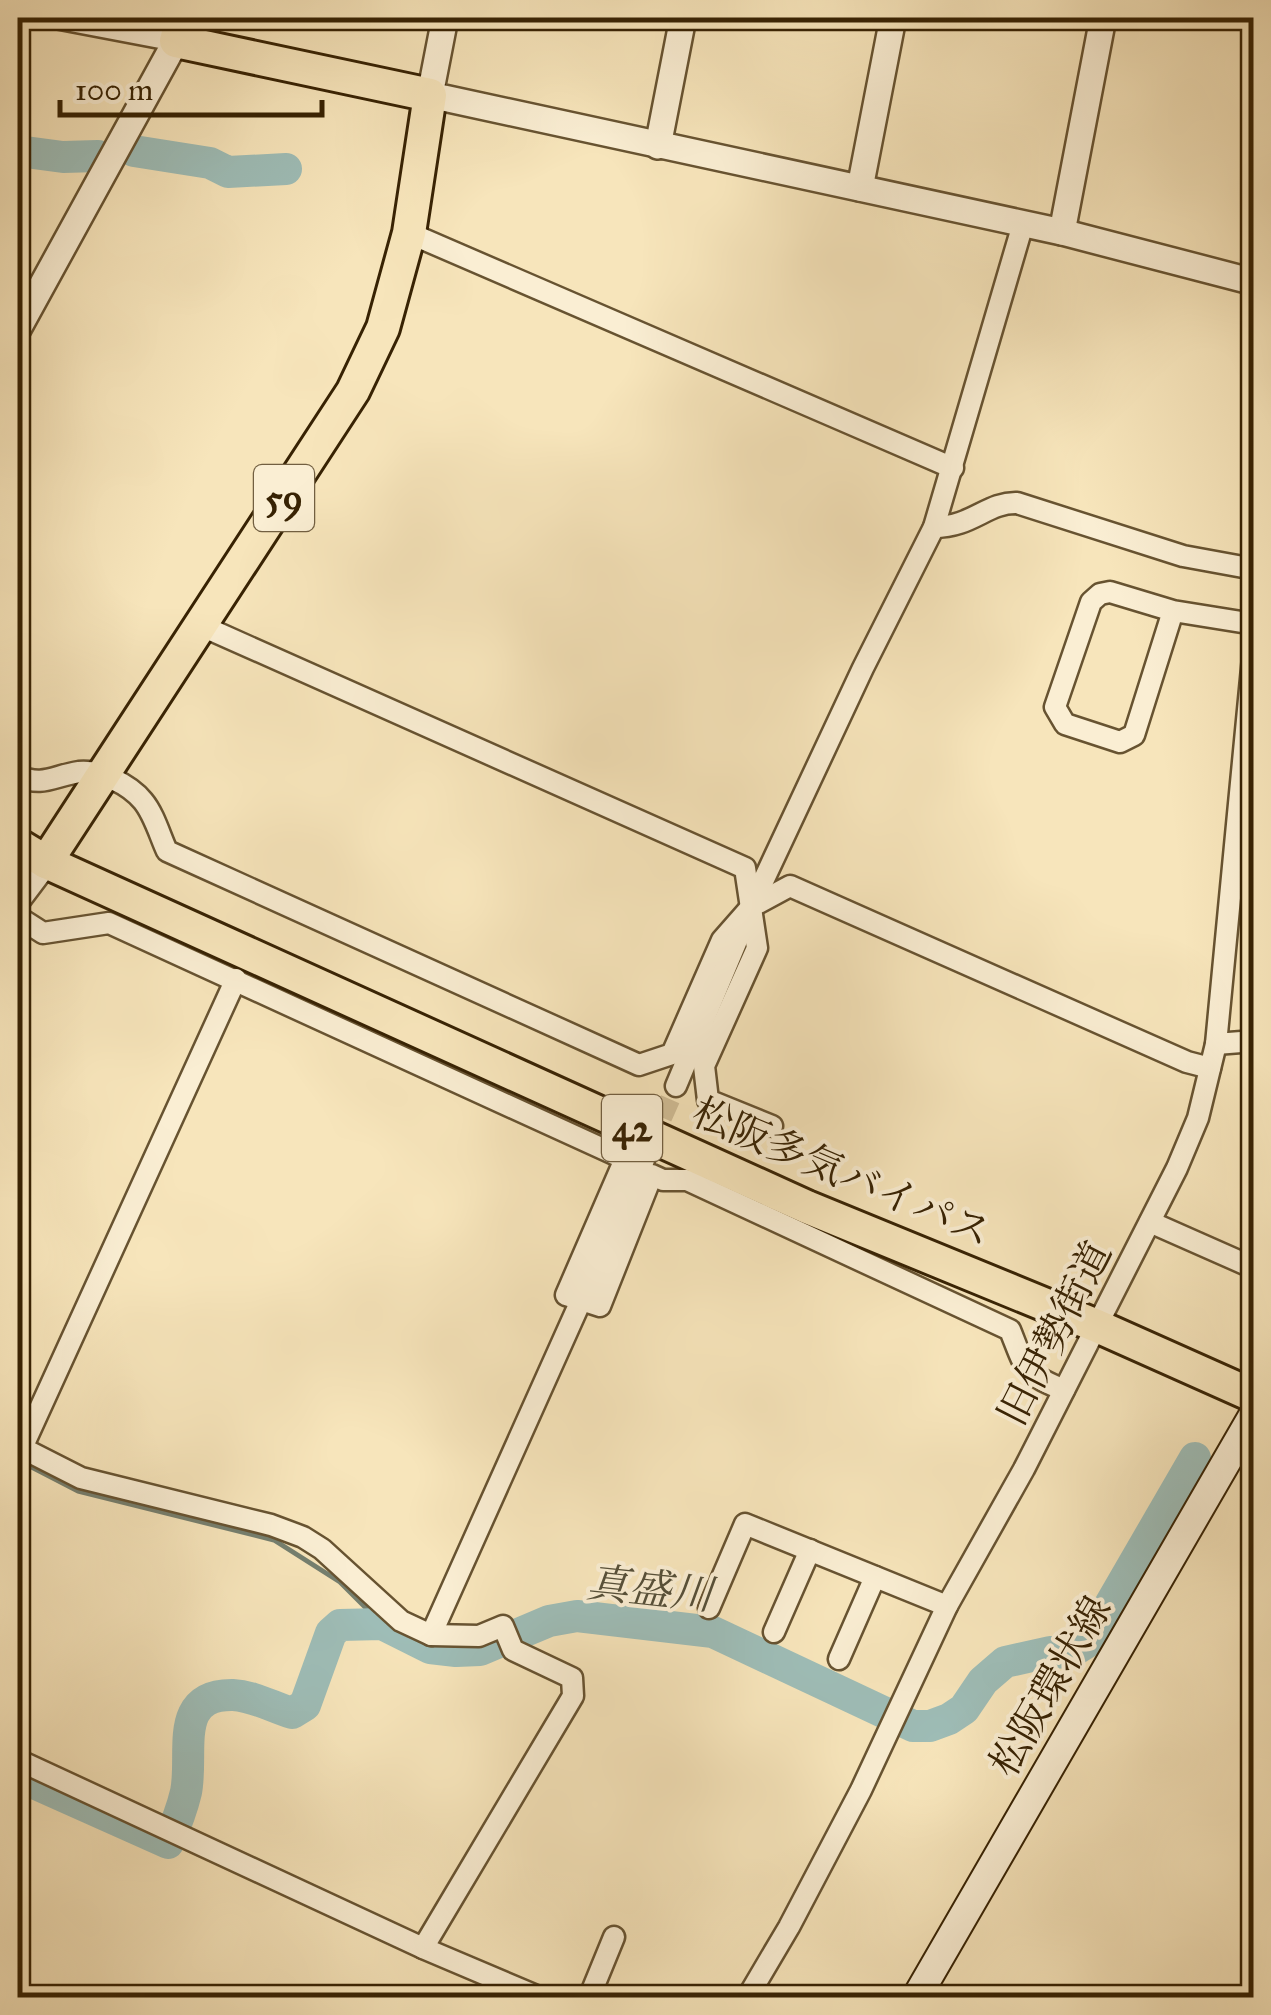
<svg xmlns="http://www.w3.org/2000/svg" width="1271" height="2015" font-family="'IM FELL Great Primer','Noto Serif JP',serif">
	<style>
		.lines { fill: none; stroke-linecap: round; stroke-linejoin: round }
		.stream { stroke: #757f6f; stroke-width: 5 }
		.river { stroke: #9ebdb7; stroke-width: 32 }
		.minor-tunnel { stroke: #d1be96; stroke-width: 20; stroke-dasharray: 20 10; stroke-linecap: butt }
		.minor-casing { stroke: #675331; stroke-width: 25 }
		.tertiary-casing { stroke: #675331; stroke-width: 30 }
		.secondary-casing { stroke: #372203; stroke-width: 32 }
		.primary-casing { stroke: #372203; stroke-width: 38 }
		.trunk-casing { stroke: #372203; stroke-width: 38 }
		.minor { stroke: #faeed3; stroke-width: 20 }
		.tertiary { stroke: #faeed3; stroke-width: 25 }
		.secondary { stroke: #faeed3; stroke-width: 28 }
		.primary { stroke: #f7e5bb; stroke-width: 32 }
		.trunk { stroke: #f7e5bb; stroke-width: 32 }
		.labels { text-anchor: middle; stroke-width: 8; stroke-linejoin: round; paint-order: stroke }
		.shield { fill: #faeed3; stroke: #725f41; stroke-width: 2.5 }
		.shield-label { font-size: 38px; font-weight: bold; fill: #372203 }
		.street-label { font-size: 40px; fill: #372203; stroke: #faeed3 }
		.water-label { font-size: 42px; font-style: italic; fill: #565039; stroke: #faeed3 }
	</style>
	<rect width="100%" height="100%" fill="#f7e5bb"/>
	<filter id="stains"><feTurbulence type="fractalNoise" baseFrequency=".002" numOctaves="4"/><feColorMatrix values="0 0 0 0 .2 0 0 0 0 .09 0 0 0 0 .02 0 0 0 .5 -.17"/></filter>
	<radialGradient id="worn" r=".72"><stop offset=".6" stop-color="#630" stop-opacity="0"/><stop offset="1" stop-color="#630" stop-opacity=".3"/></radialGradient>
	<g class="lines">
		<polyline class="stream" points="18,1460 78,1491 274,1540 340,1582 382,1624"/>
		<g class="river">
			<polyline points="18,151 63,157 98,156"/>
			<polyline points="134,151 210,163 228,172 286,169"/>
			<path d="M18 1776 168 1843C175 1827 182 1809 186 1792 194 1753 172 1694 233 1695 254 1696 272 1707 292 1713L305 1705 331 1633 340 1625 382 1624 430 1648 456 1651 480 1650 549 1621 577 1616 713 1632 913 1726H930L949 1719 964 1709 983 1681 1005 1662 1050 1652 1070 1653 1089 1641 1195 1458"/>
		</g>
		<polyline class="minor-tunnel" points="650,1145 676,1086"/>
		<defs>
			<g id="minor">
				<polyline points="55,18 176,41"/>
				<polyline points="409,233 953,468"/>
				<path d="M934 527C973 527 987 502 1017 503L1183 556 1254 569"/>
				<polyline points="1173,611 1134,735 1120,742 1065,724 1055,707 1091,602 1100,594 1110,592 1173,611 1254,624"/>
				<polyline points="202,626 745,868 757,948 704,1066 708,1100 772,1126"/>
				<path d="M18 776C43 787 53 776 79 772 100 770 129 784 143 801 154 814 160 836 167 851L639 1065 672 1054 722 940 751 907 790 886 1187 1062 1210 1068"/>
				<path d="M18 917 43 933 109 923 625 1159 566 1295 600 1306 652 1175 663 1180H687L1010 1330C1026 1370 1023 1373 1064 1390"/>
				<polyline points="1216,1044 1254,1041"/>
				<polyline points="676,1086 751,907 863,668 934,527 1023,224"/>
				<polyline points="1150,1222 1254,1268"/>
				<polyline points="18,1446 81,1478 271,1525 303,1537 322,1549 401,1621 431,1635 479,1636 503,1626 513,1650 572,1678 573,1696 423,1948"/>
				<polyline points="22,1448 236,979"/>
				<polyline points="709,1608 745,1524 947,1606"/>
				<polyline points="774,1632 810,1550"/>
				<polyline points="431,1635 644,1160"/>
				<polyline points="839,1659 875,1577"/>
				<polyline points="18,1760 423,1948 541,1998"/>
				<polyline points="589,1998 614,1937"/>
				<polyline points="747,1998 789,1927 861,1790 947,1606 1024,1469 1177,1168 1198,1118 1216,1044 1254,647"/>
			</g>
			<g id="tertiary">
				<polyline points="445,18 430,95 1062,232 1254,282"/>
				<polyline points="658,146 683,18"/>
				<polyline points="860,188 893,18"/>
				<polyline points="1062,232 1103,18"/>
				<polyline points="18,329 176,41"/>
				<polyline points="18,899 46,862"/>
			</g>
			<polyline id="secondary" points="916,1998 1254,1414"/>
			<polyline id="primary" points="46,862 353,391 383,328 409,233 430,95 176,41 182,18"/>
			<polyline id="trunk" points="18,845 46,862 807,1207 1097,1326 1254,1396"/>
		</defs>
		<use href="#minor" class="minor-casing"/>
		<use href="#tertiary" class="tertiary-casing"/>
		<use href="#secondary" class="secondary-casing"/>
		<use href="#primary" class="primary-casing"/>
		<use href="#trunk" class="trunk-casing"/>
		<use href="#minor" class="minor"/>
		<use href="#tertiary" class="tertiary"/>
		<use href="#secondary" class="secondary"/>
		<use href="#primary" class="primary"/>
		<use href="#trunk" class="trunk"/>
	</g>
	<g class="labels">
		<g class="shield">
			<rect x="254" y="465" width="60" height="66" rx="8"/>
			<rect x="602" y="1095" width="60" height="66" rx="8"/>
		</g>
		<g class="shield-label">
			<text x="284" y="511">59</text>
			<text x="632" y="1141">42</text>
		</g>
		<g class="street-label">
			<text transform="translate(842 1172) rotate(23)" y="14">松阪多気バイパス</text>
			<text transform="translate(1054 1333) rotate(-63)" y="14">旧伊勢街道</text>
			<text transform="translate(1050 1686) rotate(-60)" y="14">松阪環状線</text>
		</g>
		<g class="water-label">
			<text transform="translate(650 1588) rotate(6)" y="15">真盛川</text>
		</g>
	</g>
	<rect width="1271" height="2015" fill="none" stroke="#f7e5bb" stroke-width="60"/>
	<rect x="20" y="20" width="1231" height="1975" fill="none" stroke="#372203" stroke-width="5"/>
	<rect x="30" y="30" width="1211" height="1955" fill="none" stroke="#372203" stroke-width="2.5"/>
	<path d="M60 100v15h262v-15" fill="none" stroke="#372203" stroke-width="5"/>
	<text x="75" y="100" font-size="30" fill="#372203" stroke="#faeed3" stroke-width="8" paint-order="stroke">100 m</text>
	<rect width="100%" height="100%" filter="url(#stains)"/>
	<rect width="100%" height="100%" fill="url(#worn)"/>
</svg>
